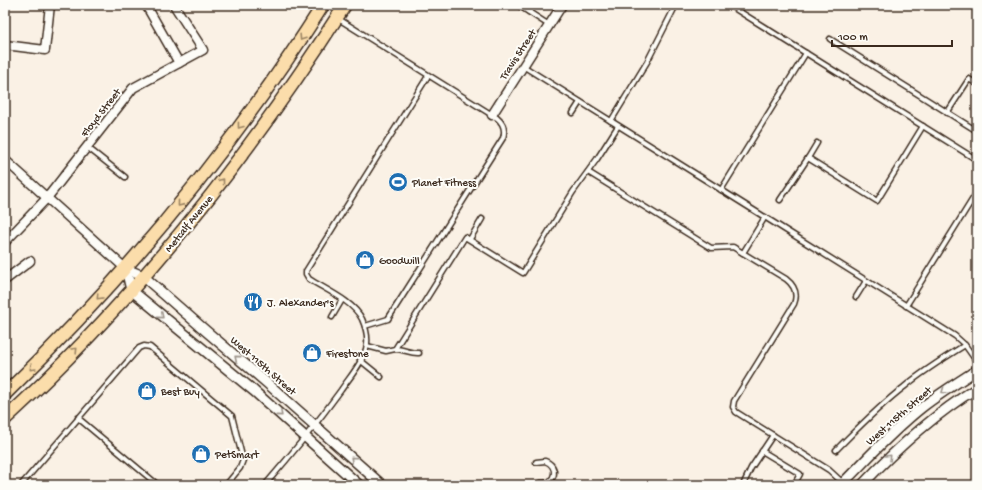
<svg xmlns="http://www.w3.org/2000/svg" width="982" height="490" font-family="'Gochi Hand',sans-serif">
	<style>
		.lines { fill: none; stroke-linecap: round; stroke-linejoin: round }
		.service-casing { stroke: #3b2a1e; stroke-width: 7 }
		.minor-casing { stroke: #3b2a1e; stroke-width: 11 }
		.tertiary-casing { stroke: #3b2a1e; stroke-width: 12 }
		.primary-casing { stroke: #3b2a1e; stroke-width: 15 }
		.service { stroke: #fdfcf7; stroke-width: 4 }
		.minor { stroke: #fdfcf7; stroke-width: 8 }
		.tertiary { stroke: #fdfcf7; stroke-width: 9 }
		.primary { stroke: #fbddab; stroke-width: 12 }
		.oneway { stroke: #9b8464 }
		.oneway2 { stroke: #9c938a }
		.labels { text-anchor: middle; stroke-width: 4; stroke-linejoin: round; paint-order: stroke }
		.street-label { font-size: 11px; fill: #3b2a1e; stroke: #fdfcf7 }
		.poi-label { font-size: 11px; fill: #3b2a1e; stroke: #fdfcf7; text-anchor: start }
	</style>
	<rect width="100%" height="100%" fill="#faf1e5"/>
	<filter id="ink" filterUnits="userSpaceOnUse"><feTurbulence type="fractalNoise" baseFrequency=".025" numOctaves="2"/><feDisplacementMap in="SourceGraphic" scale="8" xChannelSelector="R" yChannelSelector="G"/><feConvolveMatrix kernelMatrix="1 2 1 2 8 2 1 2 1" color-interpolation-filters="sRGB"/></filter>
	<g filter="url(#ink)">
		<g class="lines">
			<defs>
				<g id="service">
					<polyline points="518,5 549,25"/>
					<polyline points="729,5 977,160"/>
					<polyline points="529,12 533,5"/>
					<path d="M337 18 497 118C503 123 506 129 503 138L388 319 365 326"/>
					<polyline points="830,39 977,131"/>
					<polyline points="523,66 955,336 965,345 977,362"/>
					<polyline points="573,113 580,102"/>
					<polyline points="947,113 969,79 977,84"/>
					<polyline points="611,121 647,62 676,5"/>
					<polyline points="87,147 125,177"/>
					<polyline points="808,158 817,143"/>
					<path d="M588 172 711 248 733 247 786 279C795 286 798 294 794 304L734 401 733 407 736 412 829 470 843 483"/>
					<polyline points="721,190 806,53"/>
					<polyline points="780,200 808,158 877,201 923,126"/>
					<polyline points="470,239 482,219"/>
					<polyline points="743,253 765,217"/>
					<polyline points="856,297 866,281"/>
					<polyline points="906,306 977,192"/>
					<polyline points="332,317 342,300"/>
					<polyline points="367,346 386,351 395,349 465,237 523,273 573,192 597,159 618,126"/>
					<path d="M395 349C404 349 411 354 419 353"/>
					<polyline points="360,360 381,377"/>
					<polyline points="78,418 158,485"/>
					<path d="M836 450C858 428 879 406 904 387 923 371 944 358 965 345"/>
					<polyline points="762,451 800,474 794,485"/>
					<path d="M536 462 545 461C559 466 556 484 541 483"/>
					<polyline points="21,485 139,348 144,346 150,347 232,416 243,460 240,468 226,485"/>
					<path d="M265 485C292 454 317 423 341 390 349 378 362 364 366 349 369 339 366 328 362 319 353 301 326 290 309 279L306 274V271L428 76"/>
					<polyline points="743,485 751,468 773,435"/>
				</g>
				<g id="minor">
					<polyline points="146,5 179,63"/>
					<polyline points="5,45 45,50 50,5"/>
					<polyline points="492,115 562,5"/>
					<polyline points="5,160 126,269"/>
					<polyline points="5,242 47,198 133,88 203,50 174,5"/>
					<polyline points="5,280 30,261"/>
				</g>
				<g id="tertiary">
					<polyline points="126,269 143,276 206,331 267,383 382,485"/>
					<polyline points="126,269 131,290 254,391 359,485"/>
					<path d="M841 485C867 459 892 431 921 408 939 394 958 382 977 370"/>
					<path d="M862 485C897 448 933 415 977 388"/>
				</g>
				<g id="primary">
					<path d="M5 394C126 277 233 147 323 5"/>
					<path d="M5 419C137 298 249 156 345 5"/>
				</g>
			</defs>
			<use href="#service" class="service-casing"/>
			<use href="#minor" class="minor-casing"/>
			<use href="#tertiary" class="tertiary-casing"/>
			<use href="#primary" class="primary-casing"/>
			<use href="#service" class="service"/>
			<use href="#minor" class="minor"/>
			<use href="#tertiary" class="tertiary"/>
			<use href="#primary" class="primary"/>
		</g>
		<defs><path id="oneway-chevron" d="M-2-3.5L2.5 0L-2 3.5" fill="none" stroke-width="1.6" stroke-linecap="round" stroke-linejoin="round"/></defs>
		<g class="oneway">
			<use href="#oneway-chevron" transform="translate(302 38) rotate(123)"/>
			<use href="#oneway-chevron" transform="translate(240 126) rotate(127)"/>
			<use href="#oneway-chevron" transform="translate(222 181) rotate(-52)"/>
			<use href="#oneway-chevron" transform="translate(180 204) rotate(129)"/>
			<use href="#oneway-chevron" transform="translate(99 297) rotate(133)"/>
			<use href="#oneway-chevron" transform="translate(75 350) rotate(-46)"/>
			<use href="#oneway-chevron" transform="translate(32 368) rotate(135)"/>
		</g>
		<g class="oneway2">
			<use href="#oneway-chevron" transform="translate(161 316) rotate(40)"/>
			<use href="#oneway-chevron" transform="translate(237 358) rotate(-140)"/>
			<use href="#oneway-chevron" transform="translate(944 391) rotate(145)"/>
			<use href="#oneway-chevron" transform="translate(280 414) rotate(41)"/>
			<use href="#oneway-chevron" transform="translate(889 457) rotate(-45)"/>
			<use href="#oneway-chevron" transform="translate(353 459) rotate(-138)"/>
		</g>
	</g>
	<defs>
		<symbol id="stadium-disc" viewBox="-11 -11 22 22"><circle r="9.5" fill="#1f6fb2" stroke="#fdfcf7"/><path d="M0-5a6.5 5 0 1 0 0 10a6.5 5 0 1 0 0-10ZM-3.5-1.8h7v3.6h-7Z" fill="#fff"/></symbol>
		<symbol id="shop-disc" viewBox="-11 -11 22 22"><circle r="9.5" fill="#1f6fb2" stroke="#fdfcf7"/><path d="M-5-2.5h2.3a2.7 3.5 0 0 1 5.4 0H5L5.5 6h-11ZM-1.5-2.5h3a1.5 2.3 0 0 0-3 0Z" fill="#fff"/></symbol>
		<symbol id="restaurant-disc" viewBox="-11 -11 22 22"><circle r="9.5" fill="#1f6fb2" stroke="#fdfcf7"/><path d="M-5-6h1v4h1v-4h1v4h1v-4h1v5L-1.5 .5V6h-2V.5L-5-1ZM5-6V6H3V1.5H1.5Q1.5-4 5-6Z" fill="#fff"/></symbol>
	</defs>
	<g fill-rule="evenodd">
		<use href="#stadium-disc" x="387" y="171" width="22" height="22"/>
		<use href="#shop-disc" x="354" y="249" width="22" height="22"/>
		<use href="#restaurant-disc" x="242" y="291" width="22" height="22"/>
		<use href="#shop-disc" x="301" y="342" width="22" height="22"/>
		<use href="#shop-disc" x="136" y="380" width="22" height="22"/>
		<use href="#shop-disc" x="190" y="443" width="22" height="22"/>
	</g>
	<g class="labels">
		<g class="street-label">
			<text transform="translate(517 54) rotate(-57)" y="4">Travis Street</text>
			<text transform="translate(100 112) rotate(-52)" y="4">Floyd Street</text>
			<text transform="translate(188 223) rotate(-51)" y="4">Metcalf Avenue</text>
			<text transform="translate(264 365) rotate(41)" y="4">West 115th Street</text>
			<text transform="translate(898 415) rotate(-41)" y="4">West 115th Street</text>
		</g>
		<g class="poi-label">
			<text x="412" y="186">Planet Fitness</text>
			<text x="379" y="264">Goodwill</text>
			<text x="267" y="306">J. Alexander's</text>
			<text x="326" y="357">Firestone</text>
			<text x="161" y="395">Best Buy</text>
			<text x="215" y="458">PetSmart</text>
		</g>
	</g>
	<rect width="982" height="490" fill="none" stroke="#fdfcf7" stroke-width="20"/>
	<rect x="10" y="10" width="962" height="470" fill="none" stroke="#3b2a1e" stroke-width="1.5" filter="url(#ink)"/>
	<path d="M832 40v6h120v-6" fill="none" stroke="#3b2a1e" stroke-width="2"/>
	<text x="838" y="40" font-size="12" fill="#3b2a1e" stroke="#fdfcf7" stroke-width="3" paint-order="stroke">100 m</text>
</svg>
